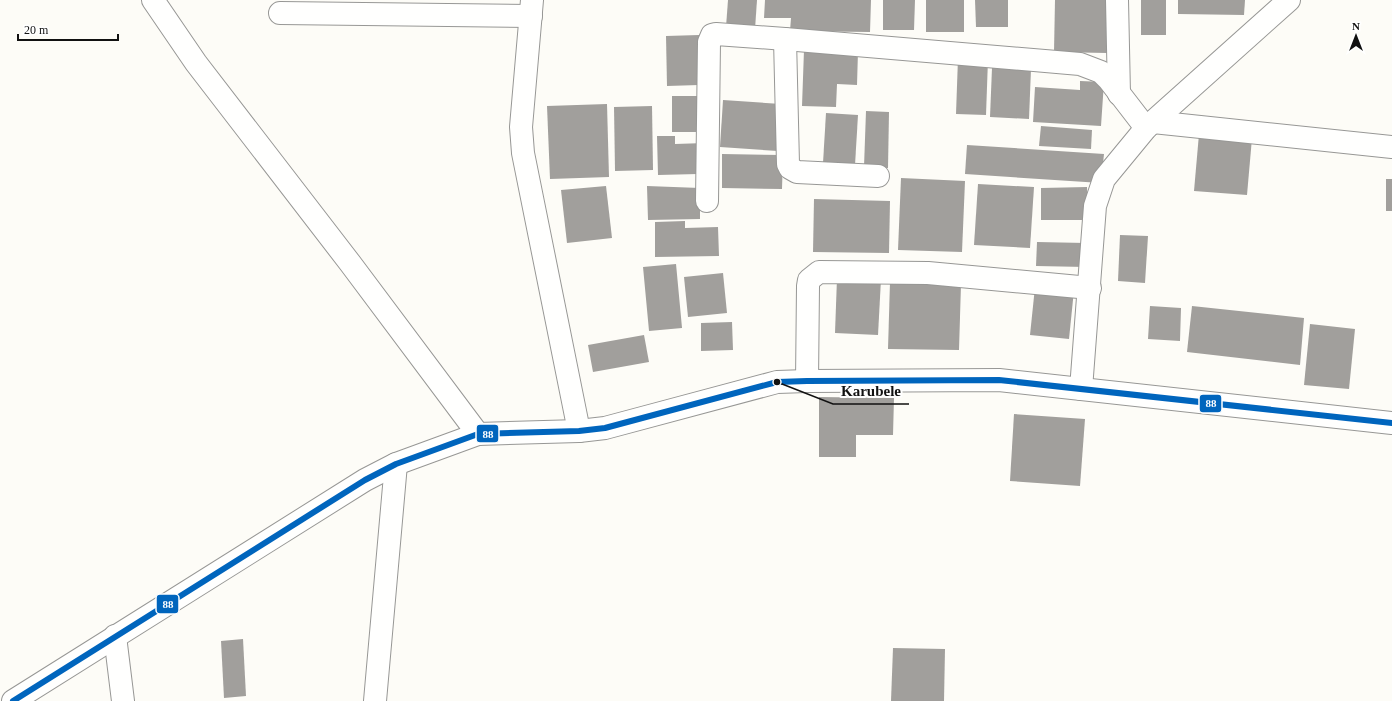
<svg xmlns="http://www.w3.org/2000/svg" width="1392" height="701" font-family="'Times New Roman',serif">
	<style>
		.building { fill: #a19f9c }
		.lines { fill: none; stroke-linecap: round; stroke-linejoin: round }
		.minor-casing { stroke: #979795; stroke-width: 24 }
		.tertiary-casing { stroke: #979795; stroke-width: 24 }
		.minor { stroke: #fffffe; stroke-width: 22 }
		.tertiary { stroke: #fffffe; stroke-width: 22 }
		.bus-1-casing { stroke: #fff; stroke-width: 9 }
		.bus-1 { stroke: #0065bd; stroke-width: 6 }
		.leader { fill: none; stroke: #111; stroke-width: 1.5 }
		.callout-dot { fill: #111; stroke: #fff; stroke-width: 1.5 }
		.callout-label { font-size: 15px; text-anchor: middle; font-weight: bold; fill: #111; stroke: #fff; stroke-width: 4; stroke-linejoin: round; paint-order: stroke }
		.line-badge { stroke: #fff; stroke-width: 1.5 }
		.badge-label { font-size: 11px; text-anchor: middle; font-weight: bold; fill: #fff }
	</style>
	<rect width="100%" height="100%" fill="#fdfcf7"/>
	<g class="building">
		<polygon points="728,0 757,0 755,29 726,27"/>
		<polygon points="765,0 871,0 870,32 790,31 791,18 764,18"/>
		<polygon points="883,0 915,0 914,30 883,30"/>
		<rect x="926" y="0" width="38" height="32"/>
		<polygon points="975,0 1008,0 1008,27 976,27"/>
		<polygon points="1055,0 1108,0 1107,53 1054,52"/>
		<rect x="1141" y="0" width="25" height="35"/>
		<polygon points="1178,0 1245,0 1244,15 1178,14"/>
		<polygon points="699,35 699,85 667,86 666,36"/>
		<polygon points="804,50 858,51 857,85 837,84 836,107 802,106"/>
		<polygon points="958,58 988,59 986,115 956,114"/>
		<polygon points="992,68 1031,69 1029,119 990,117"/>
		<polygon points="1080,81 1104,82 1101,126 1033,122 1035,87 1080,90"/>
		<rect x="672" y="96" width="31" height="36"/>
		<polygon points="723,100 781,104 778,151 720,147"/>
		<polygon points="607,104 609,177 550,179 547,106"/>
		<polygon points="652,106 653,170 615,171 614,107"/>
		<polygon points="866,111 889,112 888,168 864,167"/>
		<polygon points="826,113 858,115 855,165 823,163"/>
		<polygon points="1041,126 1092,130 1091,149 1039,146"/>
		<polygon points="1199,134 1252,138 1247,195 1194,191"/>
		<polygon points="657,136 675,136 675,144 705,143 698,174 658,175"/>
		<polygon points="967,145 1104,154 1101,183 965,174"/>
		<polygon points="722,154 783,155 782,189 722,188"/>
		<polygon points="901,178 965,181 962,252 898,250"/>
		<rect x="1386" y="179" width="6" height="32"/>
		<polygon points="978,184 1034,187 1030,248 974,245"/>
		<polygon points="606,186 612,238 567,243 561,190"/>
		<polygon points="647,186 700,188 700,219 648,220"/>
		<polygon points="1087,187 1088,220 1041,220 1041,188"/>
		<polygon points="814,199 890,201 889,253 813,252"/>
		<polygon points="685,221 685,228 718,227 719,256 655,257 655,222"/>
		<polygon points="1120,235 1148,236 1145,283 1118,281"/>
		<polygon points="1037,242 1086,243 1086,267 1036,266"/>
		<polygon points="676,264 682,328 649,331 643,267"/>
		<polygon points="723,273 727,313 688,317 684,277"/>
		<polygon points="837,278 881,279 878,335 835,333"/>
		<polygon points="890,282 961,284 959,350 888,349"/>
		<polygon points="1035,287 1074,290 1069,339 1030,335"/>
		<polygon points="1150,306 1181,308 1180,341 1148,339"/>
		<polygon points="1192,306 1304,318 1300,365 1187,352"/>
		<polygon points="732,322 733,350 701,351 701,323"/>
		<polygon points="1310,324 1355,329 1349,389 1304,385"/>
		<polygon points="644,335 649,362 593,372 588,345"/>
		<polygon points="819,397 894,398 893,435 856,435 856,457 819,457"/>
		<polygon points="1014,414 1085,419 1080,486 1010,481"/>
		<polygon points="243,639 246,696 224,698 221,641"/>
		<polygon points="893,648 945,649 944,701 891,701"/>
	</g>
	<g class="lines">
		<defs>
			<g id="minor">
				<polyline points="153,0 196,63 350,263 478,434"/>
				<polyline points="532,0 521,127 523,153 579,431"/>
				<polyline points="1117,0 1119,94"/>
				<polyline points="280,13 531,16"/>
				<polyline points="785,39 788,164 790,168 797,172 878,176"/>
				<polyline points="1153,122 1392,147"/>
				<polyline points="707,201 709,42 712,35 716,34 785,39 1080,64 1101,72 1109,80 1146,128"/>
				<polyline points="807,381 808,286 809,280 819,272 928,273 1090,288"/>
				<polyline points="1081,389 1095,206 1104,179 1146,128 1289,0"/>
				<polyline points="115,636 123,701"/>
				<polyline points="375,701 396,464"/>
			</g>
			<polyline id="tertiary" points="13,701 365,480 396,464 478,434 579,431 605,428 777,382 807,381 999,380 1392,423"/>
		</defs>
		<use href="#minor" class="minor-casing"/>
		<use href="#tertiary" class="tertiary-casing"/>
		<use href="#minor" class="minor"/>
		<use href="#tertiary" class="tertiary"/>
		<defs>
			<polyline id="bus-1" points="13,701 365,480 396,464 478,434 579,431 605,428 777,382 807,381 999,380 1392,423"/>
		</defs>
		<use href="#bus-1" class="bus-1-casing"/>
		<use href="#bus-1" class="bus-1"/>
	</g>
	<path class="leader" d="M777 382L833 404H909"/>
	<circle class="callout-dot" cx="777" cy="382" r="4"/>
	<g class="callout-label">
		<text x="871" y="396">Karubele</text>
	</g>
	<g class="line-badge">
		<rect x="1199" y="394" width="23" height="19" rx="4" fill="#0065bd"/>
		<rect x="476" y="424" width="23" height="19" rx="4" fill="#0065bd"/>
		<rect x="156" y="594" width="23" height="20" rx="4" fill="#0065bd"/>
	</g>
	<g class="badge-label">
		<text x="1211" y="407">88</text>
		<text x="488" y="438">88</text>
		<text x="168" y="608">88</text>
	</g>
	<g transform="translate(1356 36)" stroke="#ffffff" stroke-width="3" paint-order="stroke">
	<path d="M0-3L7 15L0 10L-7 15Z" fill="#111111"/>
	<text y="-6" font-size="11" font-weight="bold" text-anchor="middle" fill="#111111">N</text>
	</g>
	<path d="M18 34v6h100v-6" fill="none" stroke="#111111" stroke-width="2"/>
	<text x="24" y="34" font-size="12" fill="#111111" stroke="#ffffff" stroke-width="3" paint-order="stroke">20 m</text>
</svg>
